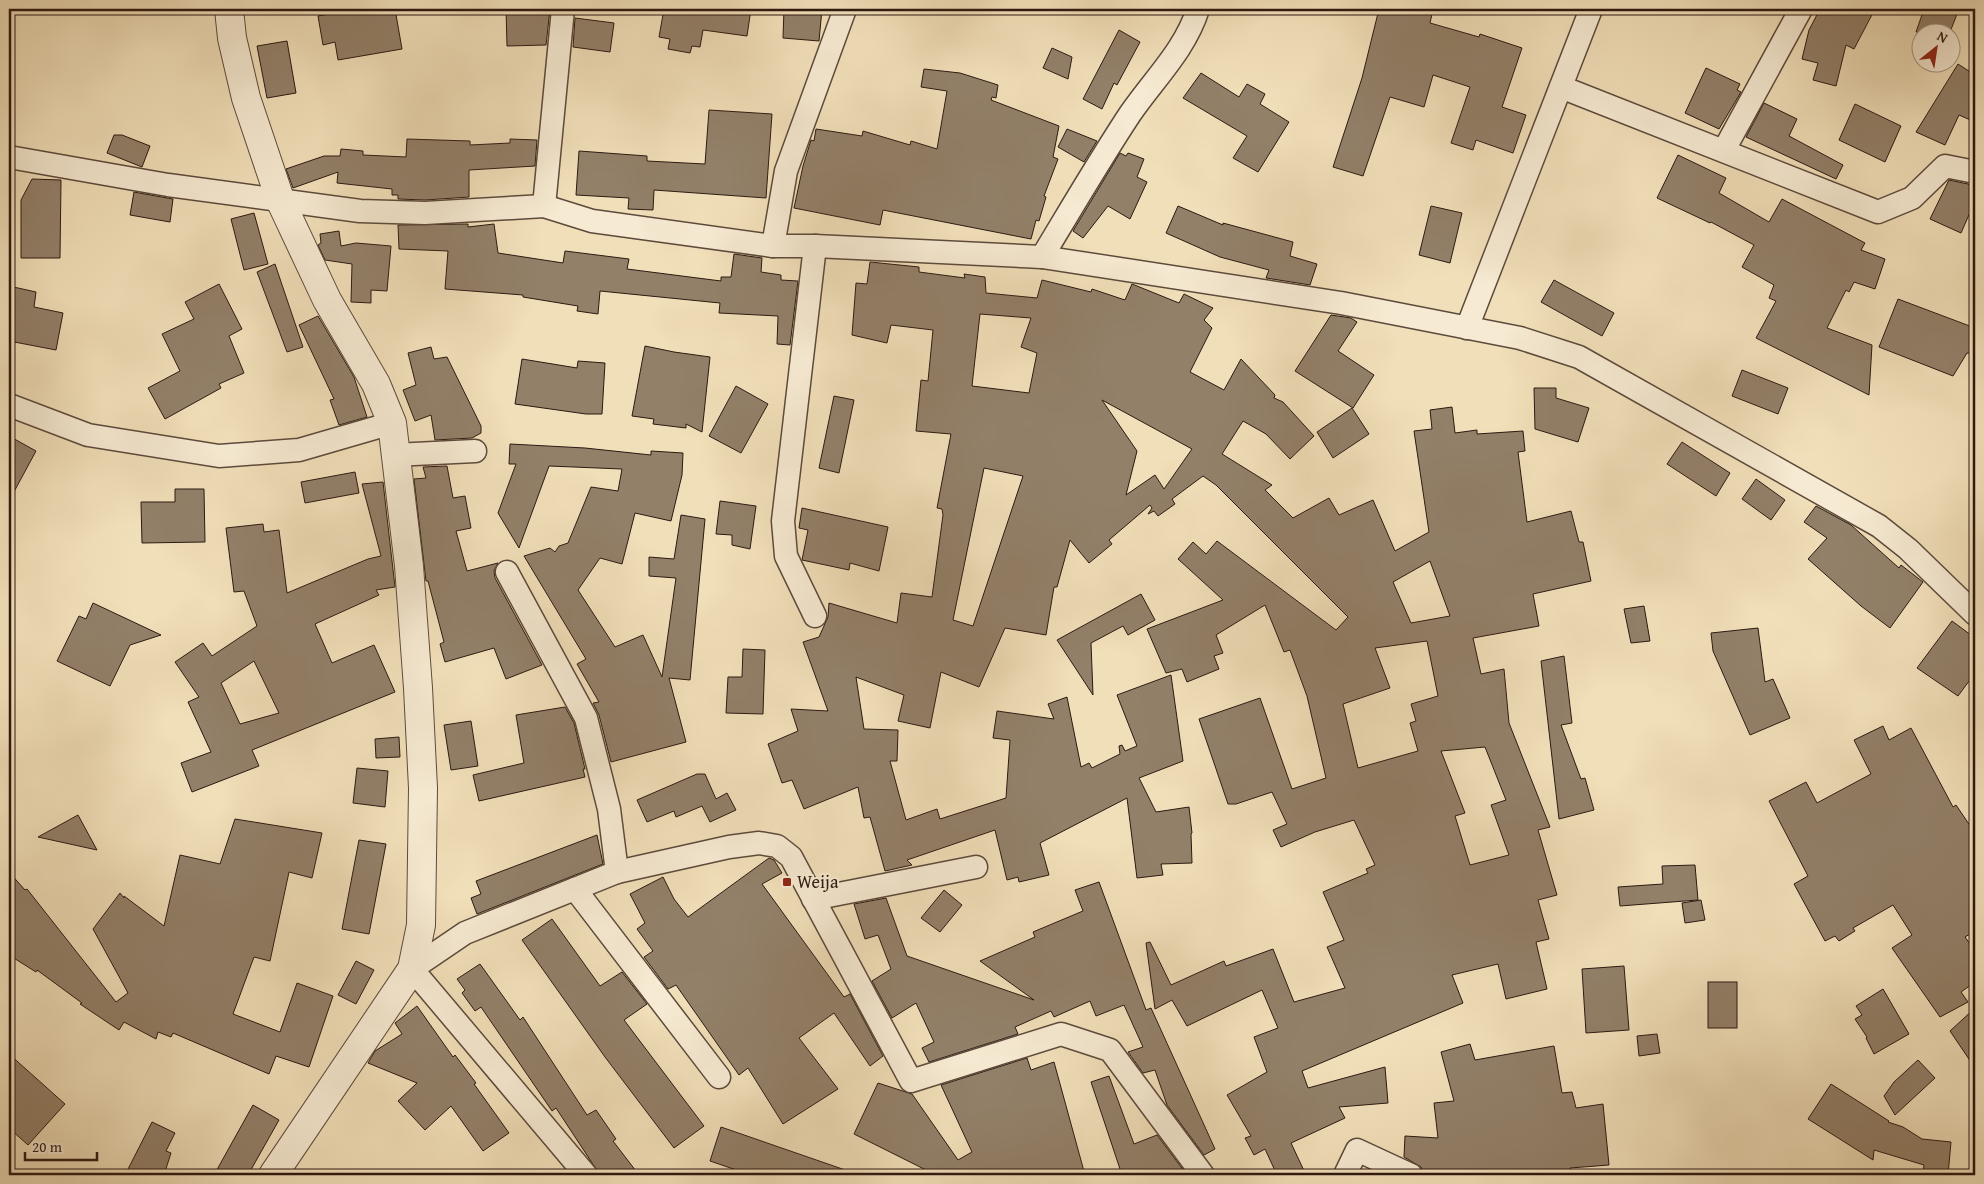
<svg xmlns="http://www.w3.org/2000/svg" width="1984" height="1184" font-family="'Gentium Book Plus',serif">
	<style>
		.building { fill: #928069; stroke: #2c1912; fill-rule: evenodd }
		.lines { fill: none; stroke-linecap: round; stroke-linejoin: round }
		.minor-casing { stroke: #5d4a3c; stroke-width: 25 }
		.tertiary-casing { stroke: #5d4a3c; stroke-width: 30 }
		.minor { stroke: #f6ead2; stroke-width: 22 }
		.tertiary { stroke: #f6ead2; stroke-width: 28 }
		.poi-dot { fill: #8f2418; stroke: #f6ead2; stroke-width: 2 }
		.labels { text-anchor: middle; stroke-width: 4; stroke-linejoin: round; paint-order: stroke }
		.poi-label { font-size: 18px; fill: #2c1912; stroke: #f6ead2; text-anchor: start }
	</style>
	<rect width="100%" height="100%" fill="#f1dfb9"/>
	<filter id="stains"><feTurbulence type="fractalNoise" baseFrequency=".004" numOctaves="4"/><feColorMatrix values="0 0 0 0 .2 0 0 0 0 .09 0 0 0 0 .02 0 0 0 .5 -.17"/></filter>
	<radialGradient id="worn" r=".72"><stop offset=".6" stop-color="#630" stop-opacity="0"/><stop offset="1" stop-color="#630" stop-opacity=".3"/></radialGradient>
	<g class="building">
		<polygon points="358,9 395,9 402,49 338,60 335,42 323,45 318,16"/>
		<polygon points="506,9 550,9 546,45 507,46"/>
		<polygon points="664,9 751,9 747,36 703,30 700,47 692,46 690,53 668,49 670,39 659,37"/>
		<polygon points="784,9 822,9 819,41 783,38"/>
		<polygon points="1379,9 1415,9 1432,14 1430,23 1479,37 1480,34 1522,48 1502,107 1526,115 1513,153 1476,140 1473,150 1451,143 1470,87 1433,75 1424,107 1390,97 1363,176 1333,167 1362,78"/>
		<polygon points="1820,9 1875,9 1854,49 1846,45 1836,86 1813,80 1818,63 1802,59 1809,30"/>
		<polygon points="1924,9 1959,9 1950,32 1916,32"/>
		<polygon points="575,18 614,23 610,52 573,47"/>
		<polygon points="1119,30 1140,42 1117,85 1114,83 1102,109 1083,99"/>
		<polygon points="287,41 296,93 267,98 257,46"/>
		<polygon points="1052,48 1072,57 1068,79 1043,68"/>
		<polygon points="1958,64 1975,75 1975,122 1959,115 1945,145 1916,132"/>
		<polygon points="1706,68 1740,84 1737,90 1741,92 1719,129 1685,113"/>
		<polygon points="924,69 960,73 998,85 996,98 992,97 991,100 1059,126 1053,157 1058,159 1044,196 1046,197 1039,221 1036,220 1031,239 883,210 880,225 794,208 803,166 811,140 814,141 816,129 862,136 863,131 910,145 911,141 937,149 947,91 921,87"/>
		<polygon points="1201,73 1239,97 1247,84 1265,94 1260,104 1289,122 1258,172 1233,158 1247,136 1183,98"/>
		<polygon points="1764,103 1797,119 1789,136 1843,165 1836,179 1746,137"/>
		<polygon points="1855,104 1901,126 1885,162 1839,140"/>
		<polygon points="709,110 772,114 766,198 654,190 653,210 628,209 629,198 576,195 579,151 647,156 647,161 705,164"/>
		<polygon points="1067,129 1097,141 1084,162 1058,147"/>
		<polygon points="114,135 122,135 150,146 142,167 107,153"/>
		<polygon points="407,139 470,141 470,145 510,143 510,139 537,140 535,166 469,170 469,197 425,200 398,199 398,195 392,195 392,189 337,183 338,172 293,188 286,169 324,156 340,156 341,149 363,151 363,155 406,157"/>
		<polygon points="1120,153 1126,156 1128,153 1144,159 1137,177 1147,182 1130,219 1108,206 1083,238 1073,231"/>
		<polygon points="1678,155 1726,178 1719,193 1769,222 1782,199 1865,243 1861,250 1885,259 1875,289 1854,282 1849,292 1846,290 1827,328 1872,345 1869,395 1756,338 1776,301 1769,298 1774,285 1742,267 1754,245 1711,222 1710,223 1657,198"/>
		<polygon points="32,179 61,180 60,258 21,258 21,200"/>
		<polygon points="1949,180 1968,184 1975,189 1975,201 1961,233 1930,219"/>
		<polygon points="134,192 173,199 170,222 130,215"/>
		<polygon points="1178,206 1223,225 1223,223 1293,242 1290,256 1317,264 1310,285 1266,278 1269,270 1220,257 1166,233"/>
		<polygon points="1431,206 1462,213 1450,263 1419,255"/>
		<polygon points="254,213 268,264 244,270 231,219"/>
		<polygon points="468,224 468,227 494,224 498,253 563,263 565,251 629,259 627,269 721,281 721,277 731,277 734,254 762,258 761,272 781,275 781,280 798,281 790,345 777,344 778,316 719,313 720,303 600,291 598,314 577,311 578,306 523,297 523,295 445,289 448,251 399,249 398,225"/>
		<polygon points="339,231 341,246 356,243 391,246 387,291 371,290 371,303 351,302 352,264 325,260 318,245 321,243 320,234"/>
		<path d="M870 262 919 267V272L965 278 964 274 985 277 986 293 1037 298 1042 280 1091 292 1092 289 1125 300 1132 284 1179 303 1184 294 1213 308 1204 320 1212 328 1190 372 1224 390 1241 359 1275 395 1274 398 1283 402 1314 436 1290 459 1266 434 1243 421 1222 454 1272 485 1265 490 1293 518 1329 498 1339 515 1373 500 1395 551 1429 532 1414 431 1432 429 1430 410 1452 407 1455 433 1477 430V434L1523 431 1525 451 1518 452 1527 522 1571 511 1579 542H1583L1591 581 1533 594 1539 626 1473 638 1481 674 1504 669 1509 723 1550 827 1538 830 1557 895 1538 900 1549 939 1536 942 1547 989 1506 999 1498 964 1452 975 1463 1003 1302 1071 1308 1088 1385 1067 1388 1103 1339 1107 1345 1118 1291 1143 1306 1175H1277L1265 1149 1254 1155 1245 1138 1251 1136 1227 1095 1267 1072 1254 1037 1278 1028 1262 990 1187 1026 1172 1000 1155 1009 1146 943 1150 942 1171 985 1224 961 1226 966 1273 949 1294 1002 1345 988 1327 947 1344 940 1323 892 1368 873 1366 869 1375 865 1354 820 1315 832 1281 847 1273 830 1287 824 1272 792 1236 804H1228L1199 719 1260 698 1292 789 1326 778 1307 696 1290 650 1284 652 1265 605 1216 635 1223 653 1214 656 1219 669 1187 682 1182 669 1166 673 1147 629 1223 600 1178 559 1193 542 1206 554 1217 541 1336 630 1348 617 1216 485 1203 476 1172 499 1175 504 1158 516 1154 511 1148 514 1152 508 1150 505 1109 540 1112 544 1089 563 1070 540 1057 587H1054L1046 635 1005 628 979 687 941 672 930 728 898 721 904 695 856 677 864 729 898 730 897 761H890L906 820 937 809 940 819 1006 798 1010 740 993 738 997 711 1054 719 1048 704 1067 697 1081 767 1089 763 1092 768 1120 754 1119 746 1122 745 1125 751 1137 746 1117 695 1171 675 1183 761 1139 778 1156 812 1189 807 1192 833 1191 834 1192 863 1161 864 1163 875 1137 878 1127 798 1040 843 1049 875 1019 882 1018 877 1007 880 995 830 907 860 912 865 885 871 870 817 864 818 858 787 804 809 792 780 782 783 768 744 798 731 791 709 828 711 803 642 819 637 828 617 829 603 897 623 901 593 932 597 943 515 942 509 937 508 951 434 916 431 921 380 928 381 933 330 891 325 887 343 852 335 856 283 867 284ZM980 314 1031 318 1021 347 1037 353 1029 393 972 386ZM1102 400 1192 449 1164 489 1155 475 1126 495 1137 451ZM984 468 1023 476 973 626 953 620ZM1430 561 1450 616 1411 623 1393 582ZM1427 641 1438 696 1411 704 1416 721 1410 723 1418 751 1358 768 1343 704 1390 688 1375 648ZM1485 747 1506 800 1491 805 1509 855 1470 865 1455 816 1465 813 1441 751Z"/>
		<polygon points="275,264 303,347 287,352 257,272"/>
		<polygon points="1554,280 1614,313 1602,336 1541,302"/>
		<polygon points="219,284 242,329 229,336 244,373 219,384 221,388 165,419 148,388 180,371 162,334 194,319 185,302"/>
		<polygon points="9,286 36,292 34,307 63,313 56,350 9,341"/>
		<polygon points="1898,299 1975,328 1975,354 1967,353 1953,376 1879,347"/>
		<polygon points="1331,315 1351,318 1357,322 1338,351 1374,375 1353,408 1295,371"/>
		<polygon points="318,316 354,377 367,417 339,425 330,400 334,399 299,325"/>
		<polygon points="645,346 674,352 710,357 702,432 686,424 686,428 653,424 654,419 632,416"/>
		<polygon points="431,347 434,359 447,357 481,426 481,433 472,438 435,440 431,415 415,421 403,390 416,385 408,353"/>
		<polygon points="522,359 577,368 578,361 605,363 602,414 586,414 515,404"/>
		<polygon points="1742,370 1788,388 1778,414 1732,396"/>
		<polygon points="736,386 768,404 741,453 709,436"/>
		<polygon points="1534,388 1556,388 1556,398 1589,408 1578,442 1535,429"/>
		<polygon points="834,396 854,400 839,473 819,468"/>
		<polygon points="1352,408 1369,434 1333,458 1317,432"/>
		<polygon points="9,436 36,451 9,501"/>
		<polygon points="1682,442 1730,473 1716,496 1667,464"/>
		<polygon points="510,444 585,448 651,455 651,451 683,453 682,475 671,521 635,513 622,564 600,558 578,590 615,647 643,635 662,677 676,578 649,576 649,557 674,559 681,515 705,519 690,680 669,678 686,742 611,762 599,715 593,703 599,702 577,664 586,659 524,556 550,548 555,552 559,546 568,543 591,487 618,491 622,469 549,466 519,548 498,513 516,464 509,464"/>
		<polygon points="447,466 453,498 465,496 471,528 456,531 467,571 498,563 494,571 495,578 542,665 506,679 494,648 445,662 440,644 444,642 428,581 426,581 414,479 426,478 423,467"/>
		<polygon points="355,472 359,493 305,503 301,482"/>
		<polygon points="1756,479 1785,500 1771,520 1742,499"/>
		<path d="M383 482 395 587 376 590 379 595 315 624 332 663 374 645 395 692 252 750 259 766 192 792 181 763 211 752 188 702 199 697 175 662 203 643 212 656 257 626 244 591 234 592 226 528 263 524 264 532 279 530 287 593 368 559 381 556 362 484ZM254 661 279 713 240 724 221 683Z"/>
		<polygon points="175,489 204,489 205,542 142,543 141,502 175,502"/>
		<polygon points="720,501 756,506 750,549 732,545 732,535 716,534"/>
		<polygon points="1816,506 1851,525 1899,568 1901,565 1923,582 1890,628 1861,606 1808,559 1827,538 1804,522"/>
		<polygon points="802,508 888,527 879,571 850,563 849,570 802,560 808,530 799,528"/>
		<polygon points="1141,594 1155,620 1128,635 1123,626 1091,643 1093,695 1057,640"/>
		<polygon points="93,603 161,635 130,645 110,686 57,661 79,616 86,619"/>
		<polygon points="1644,606 1650,641 1631,643 1624,609"/>
		<polygon points="1952,621 1975,638 1975,673 1958,696 1917,668"/>
		<polygon points="1758,628 1765,682 1773,679 1790,718 1750,735 1713,651 1711,633"/>
		<polygon points="743,649 765,650 763,714 726,713 728,677 742,677"/>
		<polygon points="1564,656 1572,723 1561,725 1581,779 1585,778 1594,810 1559,819 1541,661"/>
		<polygon points="565,707 574,723 585,769 583,769 585,777 479,801 473,775 524,763 516,715"/>
		<polygon points="471,721 478,766 451,770 444,725"/>
		<polygon points="1883,726 1889,740 1911,728 1953,807 1956,805 1975,833 1975,931 1965,937 1975,951 1975,982 1961,992 1968,1002 1940,1017 1892,948 1912,935 1893,905 1853,928 1855,931 1839,941 1835,936 1825,941 1794,884 1808,876 1769,801 1806,782 1817,803 1871,774 1854,740"/>
		<polygon points="399,737 400,757 376,758 375,739"/>
		<polygon points="357,768 388,771 385,807 353,803"/>
		<polygon points="697,774 705,774 716,799 727,793 736,810 710,822 702,806 676,817 674,811 647,822 637,800"/>
		<polygon points="78,815 97,850 38,837"/>
		<polygon points="235,819 322,833 312,878 289,872 270,961 254,957 233,1014 280,1032 297,983 333,996 309,1067 276,1056 269,1074 173,1033 171,1037 158,1032 156,1039 124,1022 119,1030 80,1004 82,1003 37,970 36,972 9,955 9,872 25,890 27,889 116,1002 128,993 93,929 120,893 124,898 124,896 164,926 180,855 220,864"/>
		<polygon points="597,835 603,864 477,914 471,898 481,894 476,881"/>
		<polygon points="359,840 386,844 369,934 342,929"/>
		<polygon points="769,858 774,860 782,873 762,884 844,997 850,994 883,1056 870,1066 834,1013 799,1038 838,1089 783,1124 748,1068 739,1075 676,985 668,989 644,957 653,951 637,929 645,923 630,894 663,877 674,899 688,917"/>
		<polygon points="1695,865 1698,900 1620,906 1618,887 1663,884 1662,866"/>
		<polygon points="1099,882 1146,1010 1151,1008 1215,1149 1204,1155 1167,1105 1155,1070 1143,1073 1128,1052 1143,1047 1124,1005 1096,1016 1090,1001 1054,1017 1051,1011 1015,1027 1018,1034 929,1062 922,1048 934,1042 916,1003 892,1018 872,981 891,969 878,935 865,939 854,904 886,898 907,956 1034,1000 980,961 1035,937 1033,932 1083,911 1075,890"/>
		<polygon points="944,890 962,905 940,932 921,918"/>
		<polygon points="1701,900 1705,920 1685,923 1682,903"/>
		<polygon points="552,919 600,986 622,972 647,1004 624,1020 704,1126 674,1148 605,1057 522,940"/>
		<polygon points="356,961 374,970 356,1004 338,995"/>
		<polygon points="480,964 520,1020 523,1017 587,1115 596,1110 616,1139 613,1141 639,1175 600,1175 556,1108 552,1111 481,1007 475,1011 462,993 465,990 457,979"/>
		<polygon points="1624,966 1629,1030 1586,1033 1582,969"/>
		<rect x="1708" y="982" width="29" height="46"/>
		<polygon points="1883,989 1909,1034 1874,1054 1866,1038 1867,1037 1855,1019 1862,1015 1856,1006"/>
		<polygon points="417,1006 453,1057 455,1055 476,1083 474,1084 509,1133 483,1151 451,1106 425,1130 398,1101 417,1083 368,1063 375,1051 402,1034 395,1023"/>
		<polygon points="1975,1008 1975,1068 1950,1031"/>
		<polygon points="1657,1034 1660,1053 1639,1056 1637,1036"/>
		<polygon points="1470,1044 1475,1060 1554,1046 1562,1093 1572,1092 1576,1108 1603,1104 1609,1165 1570,1168 1572,1175 1424,1175 1421,1167 1404,1157 1405,1136 1438,1138 1434,1103 1454,1101 1441,1052"/>
		<polygon points="9,1054 65,1104 28,1145 9,1128"/>
		<polygon points="1027,1058 1031,1070 1054,1062 1085,1175 931,1175 934,1174 854,1134 878,1083 912,1094 958,1160 972,1152 941,1085"/>
		<polygon points="1918,1060 1935,1078 1895,1115 1884,1096 1894,1082"/>
		<polygon points="1109,1076 1134,1144 1157,1135 1187,1175 1147,1175 1145,1171 1122,1175 1091,1082"/>
		<polygon points="1831,1084 1889,1121 1888,1122 1903,1127 1922,1139 1951,1142 1948,1175 1923,1175 1924,1165 1874,1150 1873,1160 1808,1119"/>
		<polygon points="253,1105 279,1120 248,1175 214,1175"/>
		<polygon points="152,1122 175,1133 166,1151 171,1153 164,1175 125,1175"/>
		<polygon points="721,1127 851,1172 850,1175 751,1175 710,1161"/>
	</g>
	<g class="lines">
		<defs>
			<g id="minor">
				<polyline points="1561,87 1878,212 1912,198 1945,166 1975,172"/>
				<polyline points="1724,150 1801,9"/>
				<polyline points="9,157 168,185 360,211 425,213 544,206 592,221 773,246 815,246 1042,257 1341,303 1520,338 1579,357 1879,526 1908,549 1975,614"/>
				<polyline points="544,206 563,9"/>
				<polyline points="773,246 786,171 845,9"/>
				<polyline points="815,246 783,521 786,556 815,616"/>
				<path d="M1042 257C1071 209 1099 161 1130 114 1154 79 1185 50 1198 9"/>
				<polyline points="1467,328 1591,9"/>
				<polyline points="9,405 88,435 219,456 299,450 392,423"/>
				<polyline points="394,455 475,451"/>
				<polyline points="507,572 586,718 609,809 617,872"/>
				<polyline points="575,889 719,1077"/>
				<polyline points="813,899 976,867"/>
				<polyline points="586,1175 412,969 465,933 617,872 729,847 759,843 777,846 791,857 911,1081 1061,1034 1110,1050 1203,1175"/>
				<polyline points="1345,1175 1357,1150 1411,1175"/>
			</g>
			<polyline id="tertiary" points="229,9 232,38 246,98 281,202 327,300 376,384 392,423 409,566 418,688 423,788 421,925 412,969 273,1175"/>
		</defs>
		<use href="#minor" class="minor-casing"/>
		<use href="#tertiary" class="tertiary-casing"/>
		<use href="#minor" class="minor"/>
		<use href="#tertiary" class="tertiary"/>
	</g>
	<rect class="poi-dot" x="782" y="877" width="10" height="10" rx="2.5"/>
	<g class="labels">
		<g class="poi-label">
			<text x="797" y="888">Weija</text>
		</g>
	</g>
	<rect width="1984" height="1184" fill="none" stroke="#f1dfb9" stroke-width="30"/>
	<rect x="10" y="10" width="1964" height="1164" fill="none" stroke="#2c1912" stroke-width="2.5"/>
	<rect x="15" y="15" width="1954" height="1154" fill="none" stroke="#2c1912"/>
	<g transform="translate(1936 48) rotate(30)"><circle r="24" fill="#f6ead2" stroke="#a59685"/>
	<path d="M0-4L9 19L0 12L-9 19Z" fill="#8f2418"/>
	<text y="-8" font-size="14" font-weight="bold" text-anchor="middle" fill="#2c1912">N</text>
	</g>
	<path d="M25 1152v8h72v-8" fill="none" stroke="#2c1912" stroke-width="2.5"/>
	<text x="32" y="1152" font-size="15" fill="#2c1912" stroke="#f6ead2" stroke-width="4" paint-order="stroke">20 m</text>
	<rect width="100%" height="100%" filter="url(#stains)"/>
	<rect width="100%" height="100%" fill="url(#worn)"/>
</svg>
